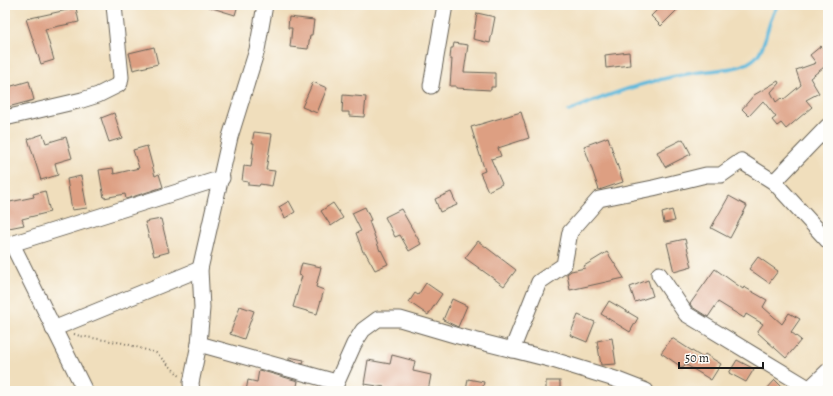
<svg xmlns="http://www.w3.org/2000/svg" width="833" height="396" font-family="Alegreya,serif">
	<style>
		.lines { fill: none; stroke-linecap: round; stroke-linejoin: round }
		.stream { stroke: #5fb9dc; stroke-width: 3.5 }
		.building { fill: #dd9f82 }
		.minor-casing { stroke: #666054; stroke-width: 17 }
		.path { stroke: #666054; stroke-width: 2; stroke-dasharray: 1 3; stroke-linecap: butt }
		.minor { stroke: #fff; stroke-width: 15 }
	</style>
	<rect width="100%" height="100%" fill="#fdfcf7"/>
	<filter id="ink" filterUnits="userSpaceOnUse"><feTurbulence type="fractalNoise" baseFrequency=".025" numOctaves="2"/><feDisplacementMap in="SourceGraphic" scale="8" xChannelSelector="R" yChannelSelector="G"/><feConvolveMatrix kernelMatrix="1 2 1 2 8 2 1 2 1" color-interpolation-filters="sRGB"/></filter>
	<filter id="wash" filterUnits="userSpaceOnUse"><feTurbulence type="fractalNoise" baseFrequency=".012" numOctaves="4" result="noise"/><feDisplacementMap in="SourceGraphic" scale="16" xChannelSelector="R" yChannelSelector="G"/><feGaussianBlur stdDeviation="0.9" result="paint"/><feColorMatrix in="noise" values="0 0 0 0 0 0 0 0 0 0 0 0 0 0 0 0 0 1.4 0 .05"/><feComposite in="paint" operator="in"/></filter>
	<g filter="url(#wash)">
		<rect width="100%" height="100%" fill="#f0debc"/>
		<g class="lines">
			<path class="stream" d="M569 111C614 92 660 76 709 71 725 69 743 69 755 58 767 47 767 19 778 5"/>
		</g>
		<g id="blocks">
			<g class="building">
				<polygon points="210,5 238,5 235,15 209,7"/>
				<polygon points="662,5 682,5 661,26 651,16"/>
				<polygon points="76,8 79,22 45,29 54,60 41,64 26,19"/>
				<polygon points="477,13 495,17 490,43 473,39"/>
				<polygon points="289,17 314,20 312,35 310,35 308,49 290,47 292,28 288,28"/>
				<polygon points="454,43 468,45 464,72 495,73 495,87 491,87 491,90 456,88 456,86 450,86 452,59 450,59 451,48 453,48"/>
				<polygon points="821,46 828,54 828,64 810,78 819,93 806,100 812,107 786,129 781,123 777,126 772,120 776,117 763,101 749,116 742,109 754,95 778,81 779,83 771,92 776,102 781,98 783,100 801,85 796,70 816,63 810,55"/>
				<polygon points="154,47 158,64 133,70 129,53"/>
				<polygon points="629,52 630,65 606,68 605,55"/>
				<polygon points="29,81 34,100 8,107 5,97 5,88"/>
				<polygon points="313,82 327,88 317,113 302,107"/>
				<polygon points="343,95 366,97 364,117 349,116 349,112 342,112"/>
				<polygon points="521,112 529,138 498,148 501,156 491,159 502,184 488,191 480,173 485,171 471,127"/>
				<polygon points="114,113 122,138 109,142 101,118"/>
				<polygon points="254,132 272,134 266,170 275,171 272,186 260,184 259,186 248,185 248,182 242,181 244,166 251,167 254,143 252,143"/>
				<polygon points="43,134 46,143 66,137 72,158 55,163 58,175 41,180 28,139"/>
				<polygon points="608,137 623,182 599,190 584,146"/>
				<polygon points="683,139 691,154 665,167 657,152"/>
				<polygon points="147,146 155,176 159,174 163,187 126,199 125,194 104,198 99,170 113,168 114,174 139,168 133,150"/>
				<polygon points="81,176 87,208 72,210 67,179"/>
				<polygon points="45,191 50,212 22,219 24,225 9,228 8,225 5,226 5,203 34,197 33,194"/>
				<polygon points="451,192 457,205 440,212 435,199"/>
				<polygon points="729,196 747,206 730,238 711,228"/>
				<polygon points="289,201 295,212 285,218 279,207"/>
				<polygon points="333,203 343,218 331,226 321,211"/>
				<polygon points="365,207 371,220 369,221 380,251 381,250 388,264 375,270 365,252 363,252 356,233 361,231 352,213"/>
				<polygon points="401,209 421,244 409,251 400,235 395,237 385,217"/>
				<polygon points="672,210 675,221 664,223 662,213"/>
				<polygon points="161,219 169,252 154,256 145,222"/>
				<polygon points="685,239 692,267 674,272 667,243"/>
				<polygon points="478,241 516,270 504,286 465,258"/>
				<polygon points="607,252 624,278 570,290 567,274 571,271 585,268 584,266"/>
				<polygon points="758,257 778,271 769,283 749,269"/>
				<polygon points="302,263 321,267 316,287 324,290 317,314 293,307 302,276 299,275"/>
				<polygon points="715,269 743,289 744,287 767,300 763,307 782,324 789,313 800,319 791,332 801,340 786,358 757,332 763,324 746,314 744,318 718,302 708,317 692,307 690,304"/>
				<polygon points="648,280 653,296 635,302 630,287"/>
				<polygon points="426,283 442,294 428,315 409,302 415,293 418,295"/>
				<polygon points="452,299 467,306 458,327 443,320"/>
				<polygon points="609,301 638,318 630,332 601,314"/>
				<polygon points="240,306 254,311 244,339 230,334"/>
				<polygon points="578,315 595,322 587,342 570,335"/>
				<polygon points="612,338 616,364 601,365 597,341"/>
				<polygon points="672,338 703,358 705,354 721,364 711,380 685,364 683,368 661,353"/>
				<polygon points="392,355 415,361 413,371 431,375 428,391 391,391 384,389 385,387 364,384 368,360 390,364"/>
				<polygon points="289,357 304,360 303,364 289,360"/>
				<polygon points="737,360 754,369 746,382 729,373"/>
				<polygon points="259,370 298,381 296,391 246,391 248,380 257,382"/>
				<polygon points="468,379 484,382 482,391 466,391"/>
				<polygon points="775,380 786,391 765,391"/>
				<rect x="546" y="381" width="14" height="10"/>
			</g>
		</g>
	</g>
	<g filter="url(#ink)">
		<use href="#blocks" fill-opacity="0" stroke="#666054" stroke-width="1"/>
		<g class="lines">
			<defs>
				<g id="minor">
					<polyline points="431,86 445,5"/>
					<polyline points="5,118 82,100 98,95 118,85 120,83 121,77 114,5"/>
					<polyline points="774,182 828,126"/>
					<polyline points="12,244 85,391"/>
					<polyline points="5,246 222,178"/>
					<polyline points="659,274 686,314 810,389"/>
					<polyline points="53,329 200,269"/>
					<polyline points="199,344 336,382"/>
					<polyline points="512,350 539,282 564,265 570,232 599,199 653,188 706,175 721,175 741,161 774,182 828,241"/>
					<polyline points="192,391 191,383 199,344 202,308 200,269 230,137 257,50 265,5"/>
					<polyline points="333,391 354,344 363,330 378,319 400,319 458,336 553,360 615,379 646,391"/>
					<polyline points="807,391 828,371"/>
				</g>
			</defs>
			<use href="#minor" class="minor-casing"/>
			<polyline class="path" points="74,334 80,336 123,343 156,353 180,376"/>
			<use href="#minor" class="minor"/>
		</g>
	</g>
	<rect width="833" height="396" fill="none" stroke="#fdfcf7" stroke-width="20"/>
	<path d="M679 362v6h84v-6" fill="none" stroke="#1c1c1c" stroke-width="2"/>
	<text x="685" y="362" font-size="12" fill="#1c1c1c" stroke="#fdfcf7" stroke-width="3" paint-order="stroke">50 m</text>
</svg>
